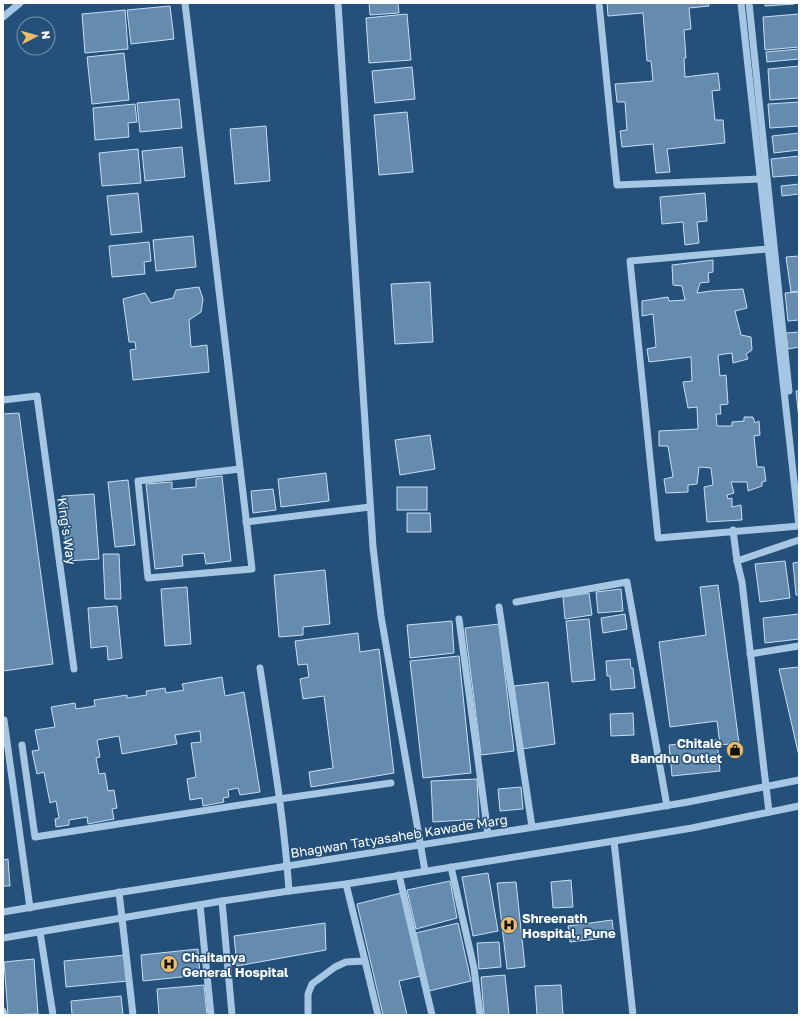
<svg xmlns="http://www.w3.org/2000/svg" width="802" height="1018" font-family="'Golos Text',sans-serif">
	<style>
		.building { fill: #658caf; stroke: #c8dff3 }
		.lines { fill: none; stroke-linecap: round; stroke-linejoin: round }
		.minor { stroke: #a6c7e4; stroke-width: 7 }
		.labels { text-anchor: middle; stroke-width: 3; stroke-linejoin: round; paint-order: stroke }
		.street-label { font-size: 13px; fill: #fff; stroke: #245079 }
		.poi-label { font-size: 13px; font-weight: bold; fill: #fff; stroke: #245079; text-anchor: start }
	</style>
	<rect width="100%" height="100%" fill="#245079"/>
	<g class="building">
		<polygon points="369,3 398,3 399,13 370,15"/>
		<polygon points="607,3 708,3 709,6 689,8 691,29 684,30 686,58 684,58 685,77 718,73 720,90 712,91 715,120 723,120 725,143 667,149 670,172 656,173 653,144 622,147 620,131 627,130 625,102 617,102 615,84 653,81 651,61 647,61 643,13 608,16"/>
		<polygon points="765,3 794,3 794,4 765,6"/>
		<polygon points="170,6 174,39 131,44 127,10"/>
		<polygon points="125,10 128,49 85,53 82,14"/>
		<polygon points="407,14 411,60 369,63 366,18"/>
		<polygon points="799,14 799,47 765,50 763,17"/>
		<polygon points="799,49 799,59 767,62 766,52"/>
		<polygon points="124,53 129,100 92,104 87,57"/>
		<polygon points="799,66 799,98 770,100 768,69"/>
		<polygon points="412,67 415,99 375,103 372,71"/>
		<polygon points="179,99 182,128 140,132 137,103"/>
		<polygon points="799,102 799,126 770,128 768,104"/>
		<polygon points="135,104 137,122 128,123 129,137 95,140 93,108"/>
		<polygon points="407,112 413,172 379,175 374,115"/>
		<polygon points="266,126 270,181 235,184 230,129"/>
		<polygon points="799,133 799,150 774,153 772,136"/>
		<polygon points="182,147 185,177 145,181 142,151"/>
		<polygon points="138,149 141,183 102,186 99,153"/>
		<polygon points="799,156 799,175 773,177 771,159"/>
		<polygon points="799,184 799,194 782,196 781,186"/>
		<polygon points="138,193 142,232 111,235 107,196"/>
		<polygon points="705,193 707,221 697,222 699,243 685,245 683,222 662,224 660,197"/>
		<polygon points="193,236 196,267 156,271 153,240"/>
		<polygon points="149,242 151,261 144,262 145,274 112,277 109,246"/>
		<polygon points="799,256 799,291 791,292 786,257"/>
		<polygon points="713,260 713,272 708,273 709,282 700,283 697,293 711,291 743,289 747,308 735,311 741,335 751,337 752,350 746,354 748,359 733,363 732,353 718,355 720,376 726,375 728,404 720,405 721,414 716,414 717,426 732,426 732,422 744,421 744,417 753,417 755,423 759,421 760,435 754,436 757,467 764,467 766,481 762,482 762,486 748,491 747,482 731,482 734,493 727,495 728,499 732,498 732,507 741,505 742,520 707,522 704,487 713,485 711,468 699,467 697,484 688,485 688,492 666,493 664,479 673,477 668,446 659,446 659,431 698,429 697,407 688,408 683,382 692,381 691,357 649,362 647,349 656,347 653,314 642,316 642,301 668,297 669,301 685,300 682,286 673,285 672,265"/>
		<polygon points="430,282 433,342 395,344 391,284"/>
		<polygon points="199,287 203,299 201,312 189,320 191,347 207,345 209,372 133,380 130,350 136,349 135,342 129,342 123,299 145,293 151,303 173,298 176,290"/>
		<polygon points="799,292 799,320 788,321 785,293"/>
		<polygon points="799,332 799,347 788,349 786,333"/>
		<polygon points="796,391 799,391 799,419"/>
		<polygon points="19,413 53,664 3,671 3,414"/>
		<polygon points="430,435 435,469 400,475 395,440"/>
		<polygon points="326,473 329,501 281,507 278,479"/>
		<polygon points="222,476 231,561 206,564 204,553 182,555 183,566 155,569 146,484 172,482 172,489 196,487 196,479"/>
		<polygon points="128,480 135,545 115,547 108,482"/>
		<rect x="397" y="487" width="30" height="23"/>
		<polygon points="273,489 276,510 253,513 251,491"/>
		<polygon points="94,494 99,559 67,561 62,496"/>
		<polygon points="407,513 430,513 431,532 407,532"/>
		<polygon points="103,554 119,554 121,599 105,599"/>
		<polygon points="785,561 790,598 760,602 755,564"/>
		<polygon points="799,562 799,595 796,595 793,563"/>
		<polygon points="325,570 330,624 303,627 303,635 279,637 274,575"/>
		<polygon points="718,585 739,743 720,745 717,721 670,727 659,642 706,635 700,587"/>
		<polygon points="187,587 191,644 165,646 161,589"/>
		<polygon points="621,589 623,611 598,613 596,592"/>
		<polygon points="589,593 592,615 565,619 563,597"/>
		<polygon points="117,606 122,658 108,660 107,646 91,648 88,608"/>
		<polygon points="625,614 627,629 603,633 601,618"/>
		<polygon points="799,614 799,639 765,643 763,618"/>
		<polygon points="589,619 595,680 572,682 566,621"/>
		<polygon points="452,621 454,653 410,658 407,625"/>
		<polygon points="499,624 514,751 481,755 465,628"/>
		<polygon points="358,633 360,652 379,649 394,773 311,787 309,772 333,768 324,696 303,699 300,679 309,677 307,664 298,665 295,641"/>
		<polygon points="459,656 471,773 423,778 410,661"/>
		<polygon points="630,659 631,668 633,668 635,688 611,690 610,676 607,676 606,661"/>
		<polygon points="799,667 799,756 779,669"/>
		<polygon points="222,677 225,696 244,692 260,792 240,795 238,788 228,790 229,797 223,798 224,802 203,806 202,798 190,800 187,779 196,777 191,743 201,742 200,731 175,735 177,744 122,754 119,736 97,740 100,757 96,758 99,774 105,773 108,791 114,790 117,808 112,809 114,819 88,824 87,817 69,820 69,825 56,827 55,819 59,818 56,801 50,803 44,772 37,774 32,751 39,750 35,730 55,727 51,707 75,703 76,709 95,706 94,700 127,695 127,698 147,695 146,691 165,688 166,693 184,690 182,684"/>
		<polygon points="548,682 555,744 522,749 514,686"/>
		<polygon points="633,713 634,735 611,736 610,714"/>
		<polygon points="717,740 720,771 672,776 669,745"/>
		<polygon points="477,779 479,819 433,822 431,781"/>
		<polygon points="521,787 523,809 500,811 498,789"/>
		<polygon points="8,859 10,886 3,886 3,860"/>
		<polygon points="488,873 498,931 473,936 462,877"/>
		<polygon points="571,880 573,907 553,908 551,882"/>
		<polygon points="450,881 457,918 416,929 407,890"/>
		<polygon points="516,882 525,967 507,969 497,883"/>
		<polygon points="401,893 421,976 399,981 407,1015 383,1015 357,904"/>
		<polygon points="612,920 614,937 570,942 568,926"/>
		<polygon points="325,923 326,950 237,966 234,936"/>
		<polygon points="458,923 471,981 429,991 416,933"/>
		<polygon points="499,942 501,967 479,969 477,943"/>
		<polygon points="198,949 200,975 143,981 141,955"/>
		<polygon points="126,955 128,981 66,987 64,961"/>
		<polygon points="34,959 38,1014 8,1015 4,962"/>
		<polygon points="505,975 509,1015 484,1015 481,977"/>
		<polygon points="204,985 207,1015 159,1015 157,989"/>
		<polygon points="561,985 563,1015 537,1015 535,986"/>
		<polygon points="121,996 123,1015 72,1015 71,1001"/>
	</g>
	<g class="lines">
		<g class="minor">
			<polyline points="185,3 252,569 148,578 138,481 240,469"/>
			<polyline points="338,3 373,547 381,616 425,871"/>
			<polyline points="599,3 617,185 760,179"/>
			<polyline points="741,3 799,526 658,538 630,261 768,249"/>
			<polyline points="749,3 789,391"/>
			<polyline points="3,17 20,3"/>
			<polyline points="3,400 37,396 74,669"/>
			<polyline points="246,522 370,507"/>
			<polyline points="733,530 737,561"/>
			<polyline points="516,602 627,582 667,806"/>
			<polyline points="499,607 532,827"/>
			<polyline points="459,619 488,834"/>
			<polyline points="750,654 799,646"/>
			<path d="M260 668C271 742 284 816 289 891"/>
			<polyline points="4,720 30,908"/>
			<polyline points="22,745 35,837 279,799 391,783"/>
			<polyline points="769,812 742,582 737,561 799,540"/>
			<polyline points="614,841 633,1015"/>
			<polyline points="451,867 474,968 480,1015"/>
			<polyline points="399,875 432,1015"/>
			<polyline points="119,892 133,1015"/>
			<polyline points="222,901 232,1015"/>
			<polyline points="200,905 211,1015"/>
			<polyline points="3,912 97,896 610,815 688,802 799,780"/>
			<polyline points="40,932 53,1015"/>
			<polyline points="3,938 222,901 289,891 346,884 614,841 692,828 799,806"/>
			<polyline points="365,961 378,1015"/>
			<polyline points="3,1011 4,1015"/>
			<polyline points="308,1015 308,994 312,984 335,967 346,962 365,961 346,884"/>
		</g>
	</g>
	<defs>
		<symbol id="shop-disc" viewBox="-11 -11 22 22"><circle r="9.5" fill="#eebd69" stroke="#245079"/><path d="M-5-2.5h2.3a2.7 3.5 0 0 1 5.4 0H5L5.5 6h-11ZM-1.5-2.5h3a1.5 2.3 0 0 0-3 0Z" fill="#111"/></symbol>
		<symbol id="hospital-disc" viewBox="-11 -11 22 22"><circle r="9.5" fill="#eebd69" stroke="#245079"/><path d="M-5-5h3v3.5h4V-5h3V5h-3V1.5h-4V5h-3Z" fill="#111"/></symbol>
	</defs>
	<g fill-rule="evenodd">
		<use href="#shop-disc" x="725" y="740" width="20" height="20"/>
		<use href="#hospital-disc" x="499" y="915" width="20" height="20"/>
		<use href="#hospital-disc" x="159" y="954" width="20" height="20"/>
	</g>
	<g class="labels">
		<g class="street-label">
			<text transform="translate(67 531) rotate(82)" y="5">King's Way</text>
			<text transform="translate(399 836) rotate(-9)" y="5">Bhagwan Tatyasaheb Kawade Marg</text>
		</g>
		<g class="poi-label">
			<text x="722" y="748" text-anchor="end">Chitale<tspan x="722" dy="15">Bandhu Outlet</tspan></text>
			<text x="522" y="923">Shreenath<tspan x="522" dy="15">Hospital, Pune</tspan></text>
			<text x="182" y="962">Chaitanya<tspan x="182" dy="15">General Hospital</tspan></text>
		</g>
	</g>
	<rect width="802" height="1018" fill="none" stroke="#ffffff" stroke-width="8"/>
	<g transform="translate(36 36) rotate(84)"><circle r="19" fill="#245079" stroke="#7c96af"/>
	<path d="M0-3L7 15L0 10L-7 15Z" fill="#eebd69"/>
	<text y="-6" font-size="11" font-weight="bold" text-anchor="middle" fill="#ffffff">N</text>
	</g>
</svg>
